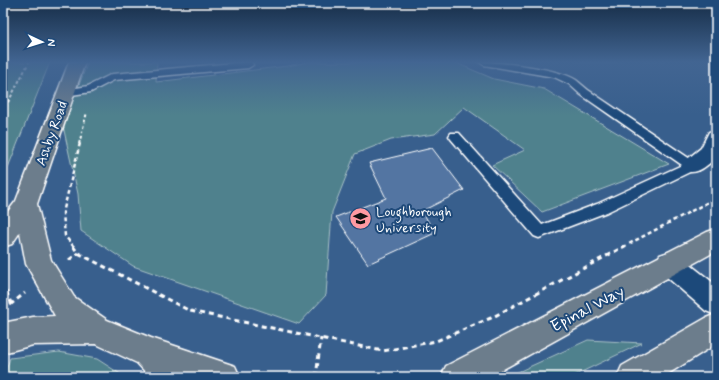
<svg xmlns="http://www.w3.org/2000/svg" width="719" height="380" font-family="Mynerve,sans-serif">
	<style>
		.built { fill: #395f8d }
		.green { fill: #4f818d; stroke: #a7c0c6 }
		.building { fill: #5275a2; stroke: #fff }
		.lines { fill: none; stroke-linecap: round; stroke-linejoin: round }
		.service-casing { stroke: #fff; stroke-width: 3 }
		.minor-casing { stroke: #fff; stroke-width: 3 }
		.primary-casing { stroke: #fff; stroke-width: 3 }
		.path-far2 { stroke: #fff; stroke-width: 2; stroke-dasharray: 3 2.5; stroke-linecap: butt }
		.path-far1 { stroke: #fff; stroke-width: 2.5; stroke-dasharray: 4 3; stroke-linecap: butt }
		.path { stroke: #fff; stroke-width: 3; stroke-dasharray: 5 4; stroke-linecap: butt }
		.service { fill: #1f4a7a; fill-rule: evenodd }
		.minor { fill: #1f4a7a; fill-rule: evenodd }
		.primary { fill: #6c7d8c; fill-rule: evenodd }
		.labels { text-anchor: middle; stroke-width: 4; stroke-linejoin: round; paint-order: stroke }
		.street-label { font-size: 14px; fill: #fff; stroke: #1f4a7a }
		.poi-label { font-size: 14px; fill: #fff; stroke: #1f4a7a; text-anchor: start }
		.near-street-label { font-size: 17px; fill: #fff; stroke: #1f4a7a }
	</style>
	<rect width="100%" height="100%" fill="#285181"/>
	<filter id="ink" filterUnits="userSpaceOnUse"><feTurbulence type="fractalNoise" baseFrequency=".025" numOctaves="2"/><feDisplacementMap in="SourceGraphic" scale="8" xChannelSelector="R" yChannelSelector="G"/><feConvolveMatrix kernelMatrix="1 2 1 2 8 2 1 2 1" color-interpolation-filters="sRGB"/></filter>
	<g filter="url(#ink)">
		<rect class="built" x="3" y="62" width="713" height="315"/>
		<g class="green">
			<polygon points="3,62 50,62 3,180"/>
			<polygon points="88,62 157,62 156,82 287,66 308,62 454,62 494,79 544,89 669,164 542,212 492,165 525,150 464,107 435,134 391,140 355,154 332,212 326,295 299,324 133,266 81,231 78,194 63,126"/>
			<polygon points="588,340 642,343 571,377 507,377"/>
			<polygon points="59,352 97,359 125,377 4,377 10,358"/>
		</g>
		<polygon class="building" points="432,148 464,190 422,211 435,233 368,264 336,217 386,198 369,163"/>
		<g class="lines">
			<defs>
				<g id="service">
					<polygon points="244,62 252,62 253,65 248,68 114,80 91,92 65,96 60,93 65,90 88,86 112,74"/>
					<path d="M479 62C502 62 557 68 576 80 580 83 584 87 588 90L696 163 698 166 696 169 607 212 544 236 539 238 534 236 451 139 449 136 451 133H459L542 225 597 204 682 165 580 94 569 84 554 77 484 65Z"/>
				</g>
				<g id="minor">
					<path d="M716 130V158C706 166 698 175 685 171L682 166 685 161 701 148 709 132Z"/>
					<polygon points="669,252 678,255 716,285 716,315 706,311 660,271 656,263 660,255"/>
				</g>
				<g id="primary">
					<polygon points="69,62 85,62 37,204 51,260 74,297 107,320 151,338 235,366 240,377 150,377 137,363 96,344 33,345 3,353 3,323 33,317 55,316 26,264 20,232 12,244 3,247 3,218 16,201"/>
					<polygon points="716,229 716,251 489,377 441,377 446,366 707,232"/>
					<polygon points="716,314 716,344 663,377 617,377 622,366 706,318"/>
				</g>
			</defs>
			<use href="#service" class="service-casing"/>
			<use href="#minor" class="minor-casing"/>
			<use href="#primary" class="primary-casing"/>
			<g class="path-far2">
				<polyline points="3,112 29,62"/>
				<polyline points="79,144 87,112"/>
			</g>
			<g class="path-far1">
				<polyline points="74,247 65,236 63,213 80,143"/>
				<polyline points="623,247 716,198"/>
			</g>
			<g class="path">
				<polyline points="73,246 78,253 190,311 383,351 436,341 491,318 625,246"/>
				<polyline points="69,260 78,253"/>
				<polyline points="3,283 11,303"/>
				<polyline points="10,305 25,293"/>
				<polyline points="316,377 321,338"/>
			</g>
			<use href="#service" class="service"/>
			<use href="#minor" class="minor"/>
			<use href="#primary" class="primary"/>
		</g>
	</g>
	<linearGradient id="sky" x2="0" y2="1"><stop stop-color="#162d47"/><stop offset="0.54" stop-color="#426592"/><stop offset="1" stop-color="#426592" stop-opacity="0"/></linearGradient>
	<rect width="719" height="115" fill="url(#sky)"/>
	<defs>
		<symbol id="university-disc" viewBox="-11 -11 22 22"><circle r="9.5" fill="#ff9aa2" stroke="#1f4a7a"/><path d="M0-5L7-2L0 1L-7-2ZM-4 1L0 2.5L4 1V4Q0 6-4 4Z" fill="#111"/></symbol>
	</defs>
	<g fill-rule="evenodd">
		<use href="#university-disc" x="348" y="206" width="25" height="25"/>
	</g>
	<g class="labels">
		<g class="street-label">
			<text transform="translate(51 133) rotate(-70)" y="5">Ashby Road</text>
		</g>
		<g class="poi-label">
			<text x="376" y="216">Loughborough<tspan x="376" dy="16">University</tspan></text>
		</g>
		<g class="near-street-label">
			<text transform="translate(587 308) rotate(-28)" y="6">Epinal Way</text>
		</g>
	</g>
	<rect width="719" height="380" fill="none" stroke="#1f4a7a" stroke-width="16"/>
	<rect x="8" y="8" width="703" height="364" fill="none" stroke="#fff" stroke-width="1.5" filter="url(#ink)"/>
	<g transform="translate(42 42) rotate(94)" stroke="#1f4a7a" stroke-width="3" paint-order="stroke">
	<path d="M0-3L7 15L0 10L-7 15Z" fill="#ffffff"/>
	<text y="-6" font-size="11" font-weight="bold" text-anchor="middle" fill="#ffffff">N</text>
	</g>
</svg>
